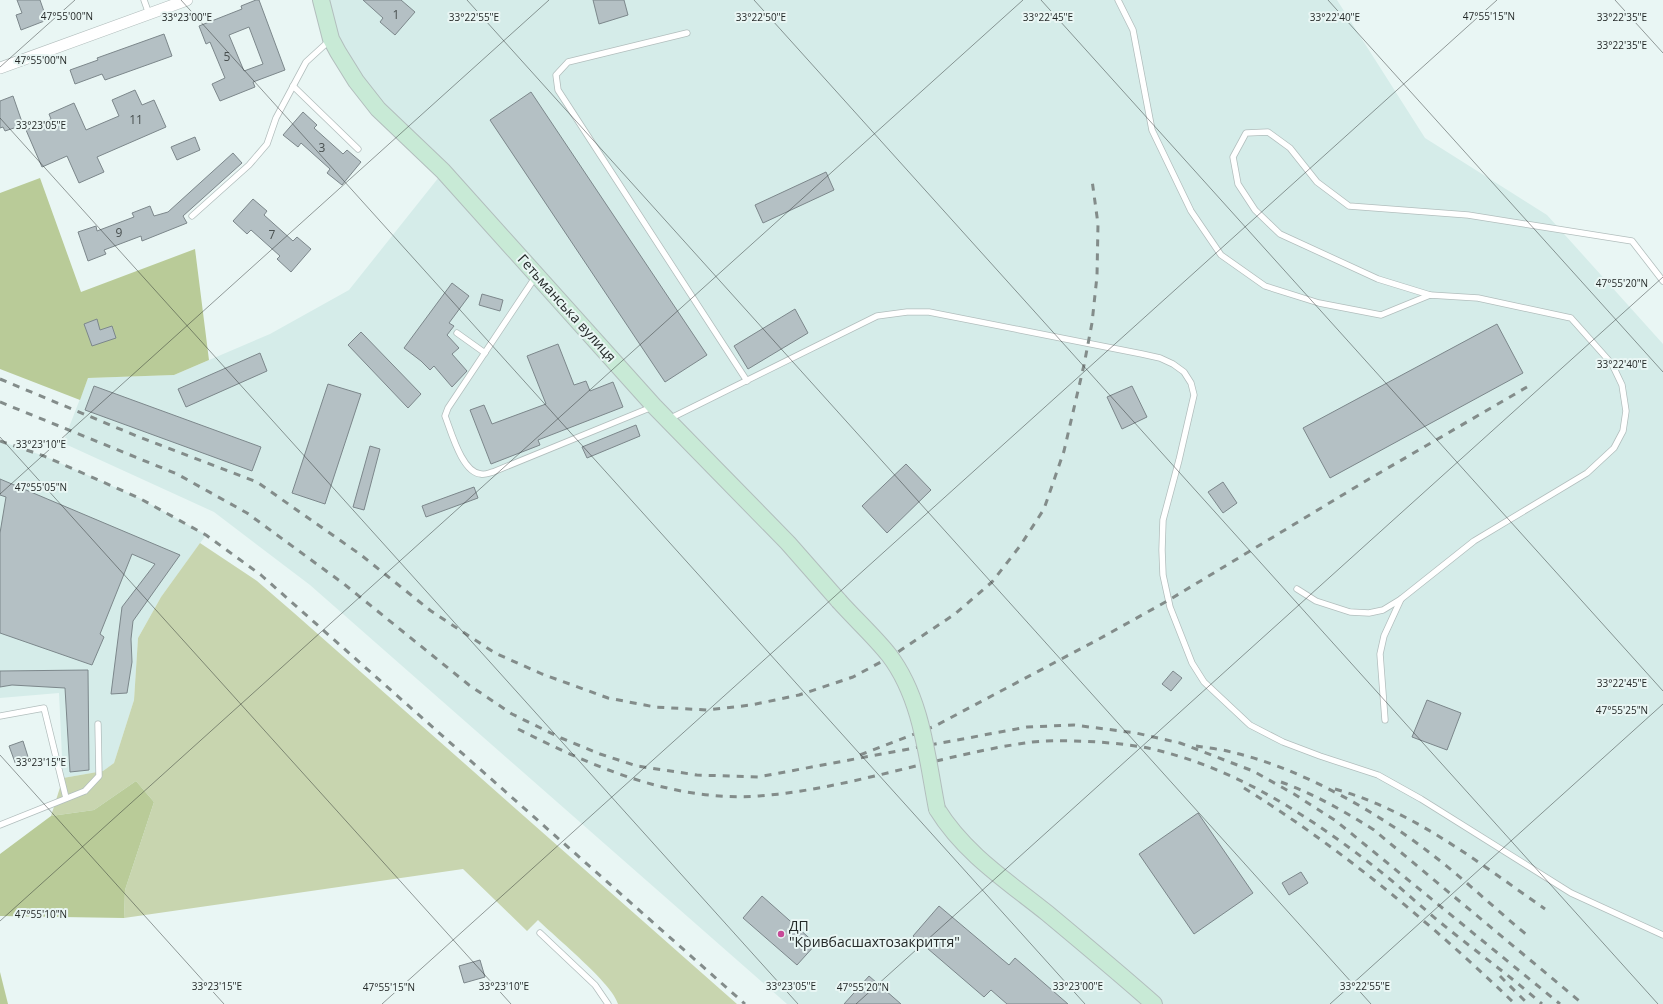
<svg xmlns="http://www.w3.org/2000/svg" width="1663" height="1004" font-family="'Open Sans',sans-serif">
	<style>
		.built { fill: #d5ece9 }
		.green { fill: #c8d5af }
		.forest { fill: #b9cb98 }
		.building { fill: #b4c0c4; stroke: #7c878b; fill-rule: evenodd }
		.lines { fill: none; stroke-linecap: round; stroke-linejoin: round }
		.lane-casing { stroke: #b2bebd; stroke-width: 7 }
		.street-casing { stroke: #b2bebd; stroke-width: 12 }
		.secondary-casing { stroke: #b2bebd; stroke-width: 18 }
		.lane { stroke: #fff; stroke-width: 5.5 }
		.street { stroke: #fff; stroke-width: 11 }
		.secondary { stroke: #c8ead6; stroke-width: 16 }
		.rail { stroke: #838c8a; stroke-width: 3; stroke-dasharray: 7 7; stroke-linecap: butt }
		.secondary-bridge-casing { stroke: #b2bebd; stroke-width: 18; stroke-linecap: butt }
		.secondary-bridge { stroke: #c8ead6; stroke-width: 16 }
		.ticks { fill: none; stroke: #242928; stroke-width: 1; stroke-opacity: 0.45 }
		.poi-dot { fill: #c74997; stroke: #e9f6f4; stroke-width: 1.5 }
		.labels { text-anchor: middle; stroke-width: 4; stroke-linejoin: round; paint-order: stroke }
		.number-label { font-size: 12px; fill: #484f4f }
		.street-label { font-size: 14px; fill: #242928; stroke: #e9f6f4 }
		.poi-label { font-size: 14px; fill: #242928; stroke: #e9f6f4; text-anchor: start }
		.ticks-label { font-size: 10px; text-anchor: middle; fill: #242928; stroke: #e9f6f4; stroke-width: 4; stroke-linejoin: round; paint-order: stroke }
	</style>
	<rect width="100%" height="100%" fill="#e9f6f4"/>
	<g class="built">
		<polygon points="321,0 1337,0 1425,138 1547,215 1663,344 1663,1004 787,1004 310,585 214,512 63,443 88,378 174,375 270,334 349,290 443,172 356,81"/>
		<polygon points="0,441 44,456 139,498 206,535 161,597 138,638 134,700 114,763 103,771 63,778 59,693 0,698"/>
	</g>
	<path class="green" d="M200 543 257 581 294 613 737 1004H618C613 984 555 937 538 920L527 931 463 869 124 918 125 890 154 802 136 781 94 810 51 816 63 778 103 771 114 763 134 700 138 638 161 597Z"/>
	<g class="forest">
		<polygon points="40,178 81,292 195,249 209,360 174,375 88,378 80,400 0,369 0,193"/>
		<polygon points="136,781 154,802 125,890 124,918 0,916 0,854 51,816 94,810"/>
		<polygon points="0,972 8,1004 0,1004"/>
	</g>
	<g class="building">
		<polygon points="17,0 40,0 47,20 21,30 16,15 22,13"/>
		<path d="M256 0H259L285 70 253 82 255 87 220 101 212 84 225 78 210 42 206 44 199 26 242 9 241 6ZM249 27 263 64 244 71 229 35Z"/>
		<polygon points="363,0 401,0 415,12 395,35 380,22 383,18"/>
		<polygon points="593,0 624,0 628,15 599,24"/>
		<polygon points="164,34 172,56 105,80 102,74 75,84 70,70 98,60 97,58"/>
		<polygon points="135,90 142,105 154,100 166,127 97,157 104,172 79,183 67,156 42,167 26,130 51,119 49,114 74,103 86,130 119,116 112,100"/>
		<polygon points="531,92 707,355 665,382 490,120"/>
		<polygon points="13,96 23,125 5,131 3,127 0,128 0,101"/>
		<polygon points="303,112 317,125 314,128 343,154 347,150 361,162 342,185 327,173 330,169 301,143 298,147 283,135"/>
		<polygon points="195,137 200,150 177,160 171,147"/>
		<polygon points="233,153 242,163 183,216 187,223 142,241 141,236 104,250 106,254 88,261 78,232 96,226 97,231 134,217 132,213 150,206 154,216 168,212"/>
		<polygon points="826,172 834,190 763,223 755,205"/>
		<polygon points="253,199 267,211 264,215 293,241 297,237 311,249 291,272 277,259 280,256 251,230 247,234 233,221"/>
		<polygon points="452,283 469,296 449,323 454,326 447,335 459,348 452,354 467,371 452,387 434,366 430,370 421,361 404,348"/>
		<polygon points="482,294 503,300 500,311 479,305"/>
		<polygon points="795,309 808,333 748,369 734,346"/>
		<polygon points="97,319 100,330 112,326 116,338 92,346 84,324"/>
		<polygon points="1497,324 1523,373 1330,478 1303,428"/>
		<polygon points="361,332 421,394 408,408 348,345"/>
		<polygon points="558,344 574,385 586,381 590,391 613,382 623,407 538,440 540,445 491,464 470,410 484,405 492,424 546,404 527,356"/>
		<polygon points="260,353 267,371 186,407 178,389"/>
		<polygon points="328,384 361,394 325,504 292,493"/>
		<polygon points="94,386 261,447 252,471 85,410"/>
		<polygon points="1132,386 1147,417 1122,429 1107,397"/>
		<polygon points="636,425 640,436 587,458 582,447"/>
		<polygon points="370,446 380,449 364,510 353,507"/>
		<polygon points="906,464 931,490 887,533 862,506"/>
		<polygon points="0,479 180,555 133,621 131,639 132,662 127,693 111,694 122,607 155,564 132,554 100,634 104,637 92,665 0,633 0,533 6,497 0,495"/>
		<polygon points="1223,482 1237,503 1223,513 1208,492"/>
		<polygon points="474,487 478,498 426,517 422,506"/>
		<polygon points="88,670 89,770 70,772 65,688 12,685 0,687 0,671"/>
		<polygon points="1173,671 1182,678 1171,691 1162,684"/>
		<polygon points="1427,700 1461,713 1447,750 1412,737"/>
		<polygon points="23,741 29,760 16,765 9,746"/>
		<polygon points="1198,813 1253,893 1194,934 1139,854"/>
		<polygon points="1301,872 1308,883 1289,895 1282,883"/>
		<polygon points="762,896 816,944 797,965 743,918"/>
		<polygon points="939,906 1009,965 1015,958 1068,1004 1007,1004 991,990 984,997 913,936"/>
		<polygon points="480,960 485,977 464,983 459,966"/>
		<polygon points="869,976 901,1004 844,1004"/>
	</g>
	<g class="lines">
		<defs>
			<g id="lane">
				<polyline points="144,0 149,14"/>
				<polyline points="1118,0 1133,30 1152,130 1191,211 1221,255 1265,286 1319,303 1381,315 1430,295 1478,298 1571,318 1612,364 1622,385 1626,411 1623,431 1614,448 1587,473 1474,541 1401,599 1383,610 1369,613 1350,612 1316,601 1297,589"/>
				<polyline points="687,33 568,62 556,75 558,90 747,381"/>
				<polyline points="293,86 358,149"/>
				<polyline points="192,216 249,165 267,144 276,118 306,62 329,41"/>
				<path d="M536 276 448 408 445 416C451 431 462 473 481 474 485 475 489 473 493 472L652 407"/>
				<polyline points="1430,295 1378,279 1280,234 1255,210 1238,184 1233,157 1246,133 1268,132 1290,148 1317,182 1349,206 1468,215 1632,241 1663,281"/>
				<polyline points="457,333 485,353"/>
				<polyline points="669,419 877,316 907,312 929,312 1142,354 1160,358 1173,364 1184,372 1191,383 1194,395 1179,460 1163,520 1162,550 1163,575 1170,607 1192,663 1204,682 1250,725 1283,742 1320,756 1378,775 1421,799 1571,893 1663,935"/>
				<polyline points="0,716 44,708 66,798"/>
				<polyline points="1385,720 1380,654 1384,636 1401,599"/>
				<polyline points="0,825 85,791 99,776 98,724"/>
				<polyline points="540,933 595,985 608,1004"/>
			</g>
			<polyline id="street" points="0,68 187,0"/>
			<g id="secondary">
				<polyline points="321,0 331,39 338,52 356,81 378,109 443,171 654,406 788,543 839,601"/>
				<path d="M937 809C964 853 1007 881 1047 913 1083 943 1119 973 1154 1004"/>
			</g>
		</defs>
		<use href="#lane" class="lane-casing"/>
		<use href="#street" class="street-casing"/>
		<use href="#secondary" class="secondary-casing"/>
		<use href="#lane" class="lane"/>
		<use href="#street" class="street"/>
		<use href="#secondary" class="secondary"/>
		<g class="rail">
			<polyline points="0,379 139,437 257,482 361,555 431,611 495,653 542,674 608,698 655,707 707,710 751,705 799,695 853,677 892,656 955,614 992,582 1020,546 1044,509 1064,451 1084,365 1092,323 1097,276 1098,224 1092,180"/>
			<polyline points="0,402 177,474 247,513 344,584 469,685 512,714 561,738 600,754 637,766 697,775 758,777 1027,727 1074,725 1136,733 1180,743 1253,771 1294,794 1336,821 1560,1004"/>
			<polyline points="0,441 44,456 139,498 206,535 261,575 745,1004"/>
			<path d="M518 729C593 767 673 802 759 796 849 789 936 756 1025 743 1057 738 1116 742 1148 748 1234 767 1308 815 1376 868 1398 885 1419 905 1441 923 1474 950 1509 975 1542 1004"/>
			<path d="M1196 746C1207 748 1220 749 1231 752 1298 767 1376 811 1430 853 1463 878 1494 908 1527 935"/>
			<polyline points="860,755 935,726 1099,639 1169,600 1369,479 1527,387"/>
			<path d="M1281 782C1314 794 1344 811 1374 830L1583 1004"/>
			<path d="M1244 788C1342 849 1432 924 1515 1004"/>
			<path d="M1335 789C1414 811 1479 863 1545 909"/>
			<polyline points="1500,976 1528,1004"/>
		</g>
		<defs>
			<path id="secondary-bridge" d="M839 601C855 619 874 636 889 655 922 698 927 758 937 809"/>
		</defs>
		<use href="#secondary-bridge" class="secondary-bridge-casing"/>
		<use href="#secondary-bridge" class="secondary-bridge"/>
	</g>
	<path class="ticks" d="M181 0 1085 1004M467 0 1371 1004M754 0 1658 1004M1041 0 1663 691M1328 0 1663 372M1615 0 1663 53M0 67 75 0M0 118 798 1004M0 437 511 1004M0 494 549 0M0 755 224 1004M0 921 1023 0M382 1004 1497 0M856 1004 1663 277M1330 1004 1663 704"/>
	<circle class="poi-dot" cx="781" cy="934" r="4"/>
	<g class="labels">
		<g class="number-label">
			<text x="396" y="19">1</text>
			<text x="227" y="61">5</text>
			<text x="136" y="124">11</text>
			<text x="322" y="152">3</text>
			<text x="119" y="237">9</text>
			<text x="272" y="239">7</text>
		</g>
		<g class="street-label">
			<text transform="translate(567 308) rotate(48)" y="5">Гетьманська вулиця</text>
		</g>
		<g class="poi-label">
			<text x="789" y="931">ДП<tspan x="789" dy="16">"Кривбасшахтозакриття"</tspan></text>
		</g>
	</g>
	<g class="ticks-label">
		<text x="67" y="20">47°55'00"N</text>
		<text x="1489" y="20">47°55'15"N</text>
		<text x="1622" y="21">33°22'35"E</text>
		<text x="187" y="21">33°23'00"E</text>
		<text x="474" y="21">33°22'55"E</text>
		<text x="761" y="21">33°22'50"E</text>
		<text x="1048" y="21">33°22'45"E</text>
		<text x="1335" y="21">33°22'40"E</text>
		<text x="1622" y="49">33°22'35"E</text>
		<text x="41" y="64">47°55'00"N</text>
		<text x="41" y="129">33°23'05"E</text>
		<text x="1622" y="287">47°55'20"N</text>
		<text x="1622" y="368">33°22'40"E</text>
		<text x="41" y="448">33°23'10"E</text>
		<text x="41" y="491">47°55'05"N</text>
		<text x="1622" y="687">33°22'45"E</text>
		<text x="1622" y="714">47°55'25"N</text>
		<text x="41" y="766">33°23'15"E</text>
		<text x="41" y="918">47°55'10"N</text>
		<text x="217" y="990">33°23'15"E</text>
		<text x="504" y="990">33°23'10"E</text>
		<text x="791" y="990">33°23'05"E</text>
		<text x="1078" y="990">33°23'00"E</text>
		<text x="1365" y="990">33°22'55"E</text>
		<text x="389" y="991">47°55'15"N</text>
		<text x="863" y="991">47°55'20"N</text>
	</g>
</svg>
